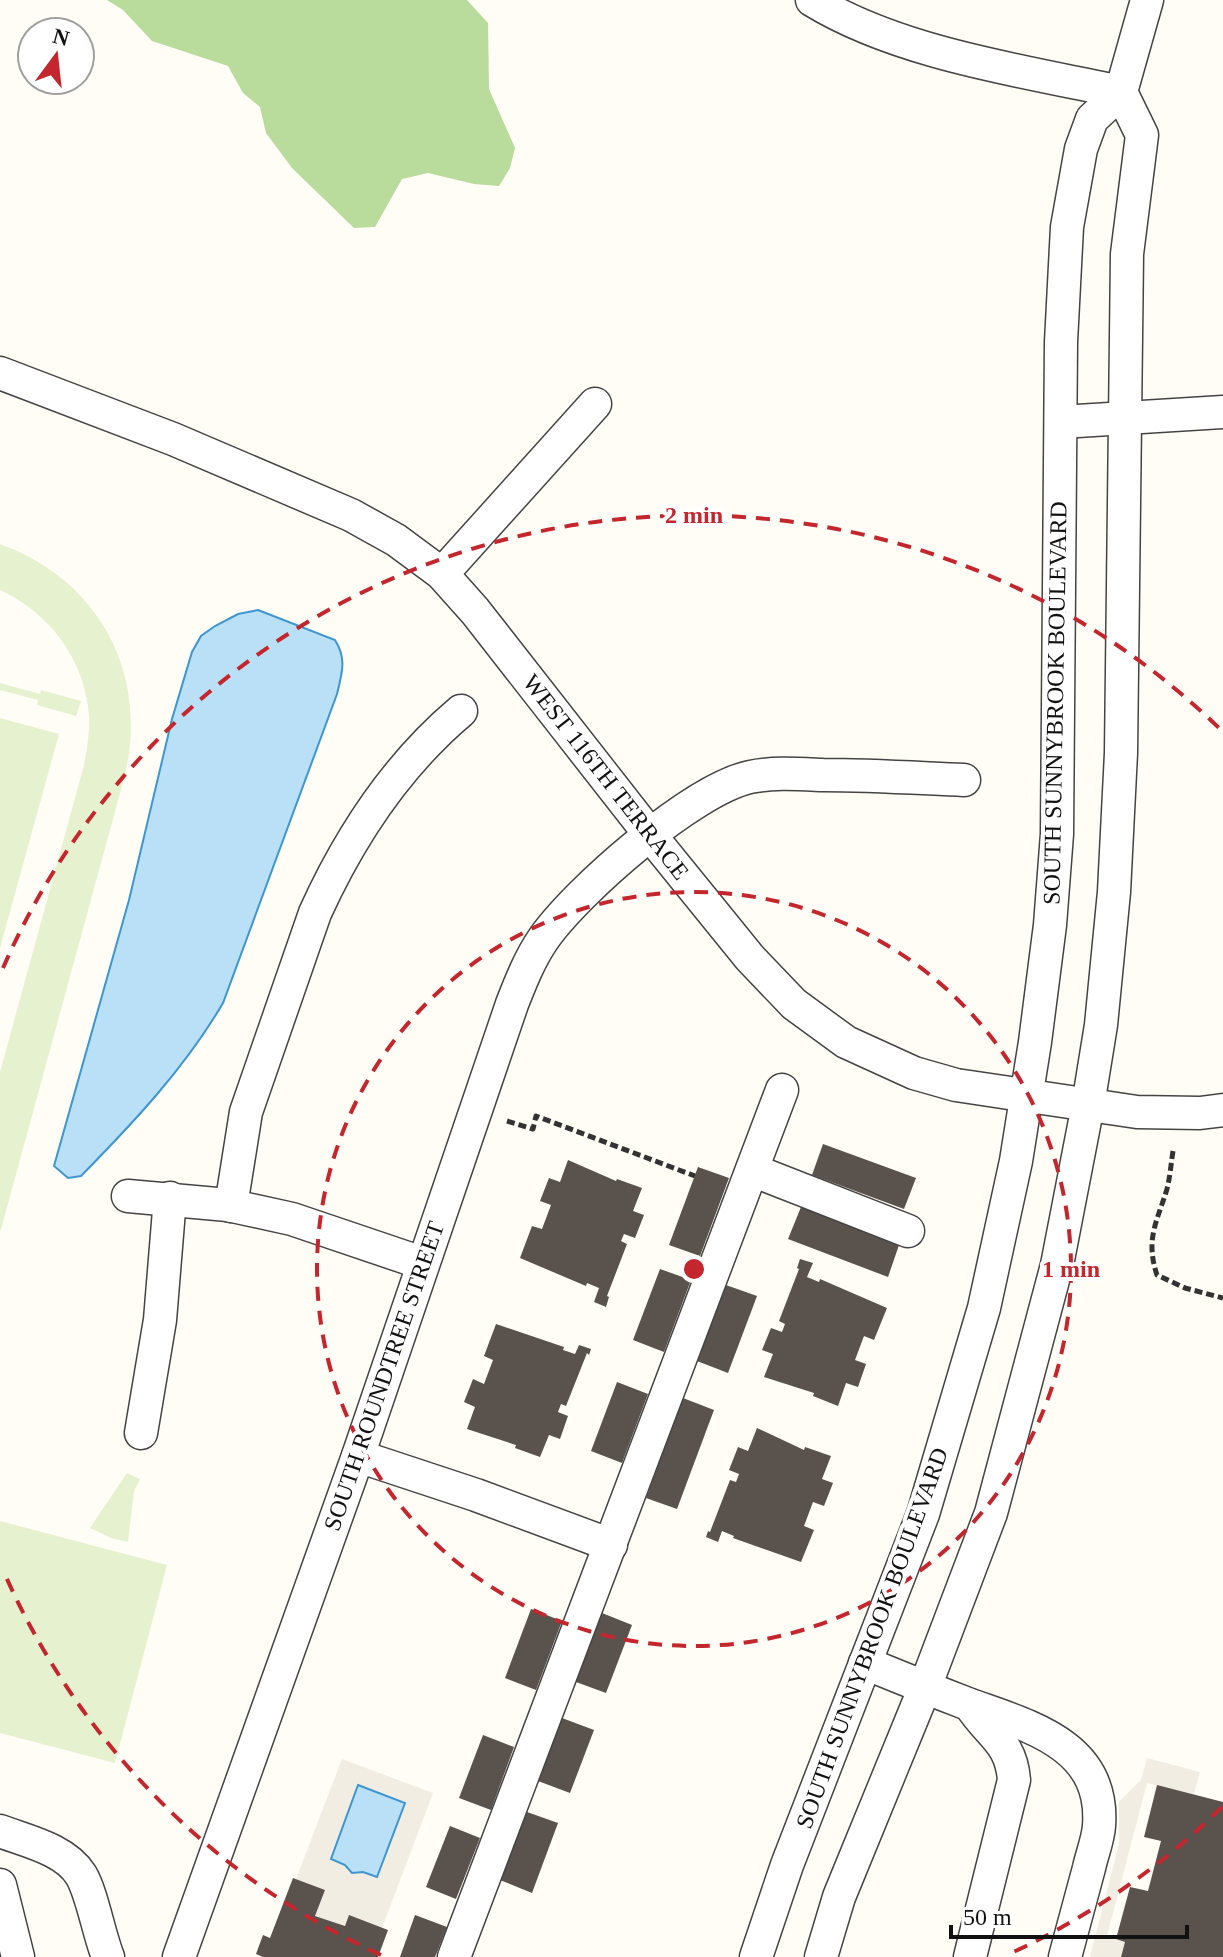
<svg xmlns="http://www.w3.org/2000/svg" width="1223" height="1957" font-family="'Times New Roman',serif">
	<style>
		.forest { fill: #b9dc9c }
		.pitch { fill: #e6f2cf }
		.plaza { fill: #f1ede2 }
		.water { fill: #b9e0f7; stroke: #3f96cf; stroke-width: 2 }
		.building { fill: #5a524d }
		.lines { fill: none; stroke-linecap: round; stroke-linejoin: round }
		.minor-casing { stroke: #444; stroke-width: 35 }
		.path { stroke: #333; stroke-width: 5; stroke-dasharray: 8 4; stroke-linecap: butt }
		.minor { stroke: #fff; stroke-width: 32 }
		.ring { fill: none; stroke: #c4262e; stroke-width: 4; stroke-dasharray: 14 10 }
		.labels { text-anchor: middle; stroke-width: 8; stroke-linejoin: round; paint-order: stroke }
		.street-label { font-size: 24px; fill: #111; stroke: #fff }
		.centre { fill: #c4262e; stroke: #fff; stroke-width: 4 }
		.ring-label { font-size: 24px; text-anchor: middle; font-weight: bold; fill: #c4262e; stroke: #fff; stroke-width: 8; stroke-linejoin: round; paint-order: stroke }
	</style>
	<rect width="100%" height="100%" fill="#fffdf5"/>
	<polygon class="forest" points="107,0 467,0 488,23 489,89 515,148 510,168 499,186 474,184 428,173 402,179 375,227 354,228 292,168 266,133 260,107 243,93 228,66 152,41 123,10"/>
	<g class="pitch">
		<path d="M0 544C99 580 149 673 125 775L0 1233V1072L84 765C87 749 90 732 89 716 85 660 50 613 0 590Z"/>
		<polygon points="0,683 40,694 41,690 81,701 76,716 37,705 38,700 0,690"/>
		<polygon points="0,718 59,734 0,948"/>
		<polygon points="127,1473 140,1479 134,1491 128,1542 111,1538 90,1528"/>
		<polygon points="0,1521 167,1565 115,1763 0,1733"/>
	</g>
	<g class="plaza">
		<polygon points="1147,1758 1200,1772 1194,1794 1147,1783 1107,1936 1125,1942 1121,1957 1090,1957 1119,1844 1119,1802 1141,1780"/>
		<polygon points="342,1759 433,1793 382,1928 349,1916 345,1926 315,1916 325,1890 296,1879"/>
	</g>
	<g class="water">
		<path d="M258 610 335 640C347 659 342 673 337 694L223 1003C185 1068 133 1123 81 1176L68 1178 54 1166 129 900 172 719 192 652 201 636 215 626 238 614Z"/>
		<polygon points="358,1785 405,1803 377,1877 363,1872 352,1873 345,1865 331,1859"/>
	</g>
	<g class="building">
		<polygon points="823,1144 916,1178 904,1209 812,1175"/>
		<polygon points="568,1160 616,1181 617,1179 642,1188 633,1211 644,1215 635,1238 624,1234 621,1241 627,1244 607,1296 609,1297 606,1307 594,1302 599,1288 587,1283 586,1286 520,1258 532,1226 542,1229 551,1205 540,1201 549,1178 560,1182"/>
		<polygon points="698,1167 729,1178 700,1256 669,1245"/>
		<polygon points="801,1207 899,1245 888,1277 788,1239"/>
		<polygon points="800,1259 813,1263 807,1277 819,1282 820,1279 887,1308 874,1340 864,1336 855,1360 866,1364 858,1387 846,1383 838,1406 813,1396 814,1393 764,1377 773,1354 762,1350 771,1328 782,1332 785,1324 779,1321 799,1269 797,1268"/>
		<polygon points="660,1269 691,1280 664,1352 633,1340"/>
		<polygon points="726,1285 757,1296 728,1373 697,1361"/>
		<polygon points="496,1324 564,1347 563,1350 575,1354 579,1345 591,1349 589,1355 587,1353 566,1406 561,1404 558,1412 568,1416 560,1439 549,1435 540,1457 515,1448 516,1445 467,1429 475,1407 464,1402 473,1379 484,1384 493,1360 484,1356"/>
		<polygon points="617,1382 648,1394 622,1463 591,1451"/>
		<polygon points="683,1398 714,1410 677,1509 646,1498"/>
		<polygon points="757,1428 804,1450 805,1447 831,1456 822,1479 833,1483 824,1506 813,1502 804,1526 814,1530 801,1562 733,1538 734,1536 722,1531 718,1542 706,1537 708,1531 710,1532 730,1480 736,1482 739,1474 729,1470 738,1447 748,1451"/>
		<polygon points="531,1609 562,1621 536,1690 505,1678"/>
		<polygon points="602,1613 632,1625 606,1693 576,1682"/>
		<polygon points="562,1718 594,1730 570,1793 538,1781"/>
		<polygon points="483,1735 514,1747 491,1810 459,1798"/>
		<polygon points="1157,1785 1223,1802 1223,1957 1121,1957 1125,1942 1116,1939 1130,1887 1148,1891 1161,1841 1144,1837"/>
		<polygon points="527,1812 558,1823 532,1893 500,1880"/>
		<polygon points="450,1826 480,1838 456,1899 426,1887"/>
		<polygon points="293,1878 325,1890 315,1916 345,1926 349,1915 388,1930 378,1957 263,1957 256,1954 263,1935 270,1938"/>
		<polygon points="415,1915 447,1927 435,1957 400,1957"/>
	</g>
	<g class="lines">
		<defs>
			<g id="minor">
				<path d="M812 0C898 53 1022 71 1121 92"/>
				<polyline points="0,373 173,439 351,515 396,540 442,574 475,611 651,836 750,958 794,1004 846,1042 914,1073 956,1085 1137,1112 1200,1113 1223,1110"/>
				<polyline points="1061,422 1223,412"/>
				<polyline points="442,574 595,404"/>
				<polyline points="752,1170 908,1231"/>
				<polyline points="128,1196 228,1205 292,1219 422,1263"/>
				<path d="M231 1206 246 1112 315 913C349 838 397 765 461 711"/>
				<polyline points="141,1433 160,1320 170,1198"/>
				<polyline points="358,1456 476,1495 611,1545"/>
				<path d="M865 1663C899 1677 934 1691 968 1704 1028 1726 1105 1744 1099 1826 1098 1840 1092 1854 1089 1868 1081 1898 1073 1927 1065 1957"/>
				<path d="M0 1831C26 1841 65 1849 81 1875 92 1893 99 1935 108 1957"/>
				<polyline points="0,1885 18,1957"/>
				<path d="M179 1957 358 1456 512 1004C521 981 530 958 544 938 578 890 692 790 750 777 773 772 800 774 823 775 870 775 917 778 964 780"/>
				<polyline points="454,1957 782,1090"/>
				<polyline points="756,1957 787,1865 923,1514 984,1308 1016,1161 1035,1042 1050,925 1057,834 1061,342 1067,227 1081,149 1092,119 1121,92 1147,0"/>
				<polyline points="821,1957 839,1897 925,1687 991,1513 1057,1265 1088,1105 1101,1025 1114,892 1121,753 1127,254 1142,135 1121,92"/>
				<path d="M970 1957 1014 1780C1011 1741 989 1735 970 1705"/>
			</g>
		</defs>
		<use href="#minor" class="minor-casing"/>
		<g class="path">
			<polyline points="507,1121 533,1129 536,1116 695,1176"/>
			<path d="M1173 1151C1171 1164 1170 1177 1167 1189 1157 1222 1145 1239 1157 1275L1185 1288 1223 1298"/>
		</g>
		<use href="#minor" class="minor"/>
	</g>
	<g class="ring">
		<circle cx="694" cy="1269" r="377"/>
		<path d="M1222 1807A754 754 0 0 1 1007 1955M381 1955A754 754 0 0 1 3 1570M3 968A754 754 0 0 1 1222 731"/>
	</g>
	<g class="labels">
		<g class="street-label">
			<text transform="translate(1055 703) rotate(-89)" y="8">SOUTH SUNNYBROOK BOULEVARD</text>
			<text transform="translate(606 777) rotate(52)" y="8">WEST 116TH TERRACE</text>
			<text transform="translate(384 1376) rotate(-71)" y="8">SOUTH ROUNDTREE STREET</text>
			<text transform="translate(872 1638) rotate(-70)" y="8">SOUTH SUNNYBROOK BOULEVARD</text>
		</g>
	</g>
	<circle cx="694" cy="1269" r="12" class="centre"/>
	<g class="ring-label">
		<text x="694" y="523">2 min</text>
		<text x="1071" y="1277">1 min</text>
	</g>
	<g transform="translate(56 56) rotate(15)"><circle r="38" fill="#ffffff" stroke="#a0a0a0" stroke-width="2"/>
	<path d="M0-6L14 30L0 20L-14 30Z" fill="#c4262e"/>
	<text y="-12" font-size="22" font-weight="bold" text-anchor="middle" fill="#111111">N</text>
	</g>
	<path d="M951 1925v12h236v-12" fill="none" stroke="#111111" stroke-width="4"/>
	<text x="963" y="1925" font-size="24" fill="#111111" stroke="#ffffff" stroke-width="6" paint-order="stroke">50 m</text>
</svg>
